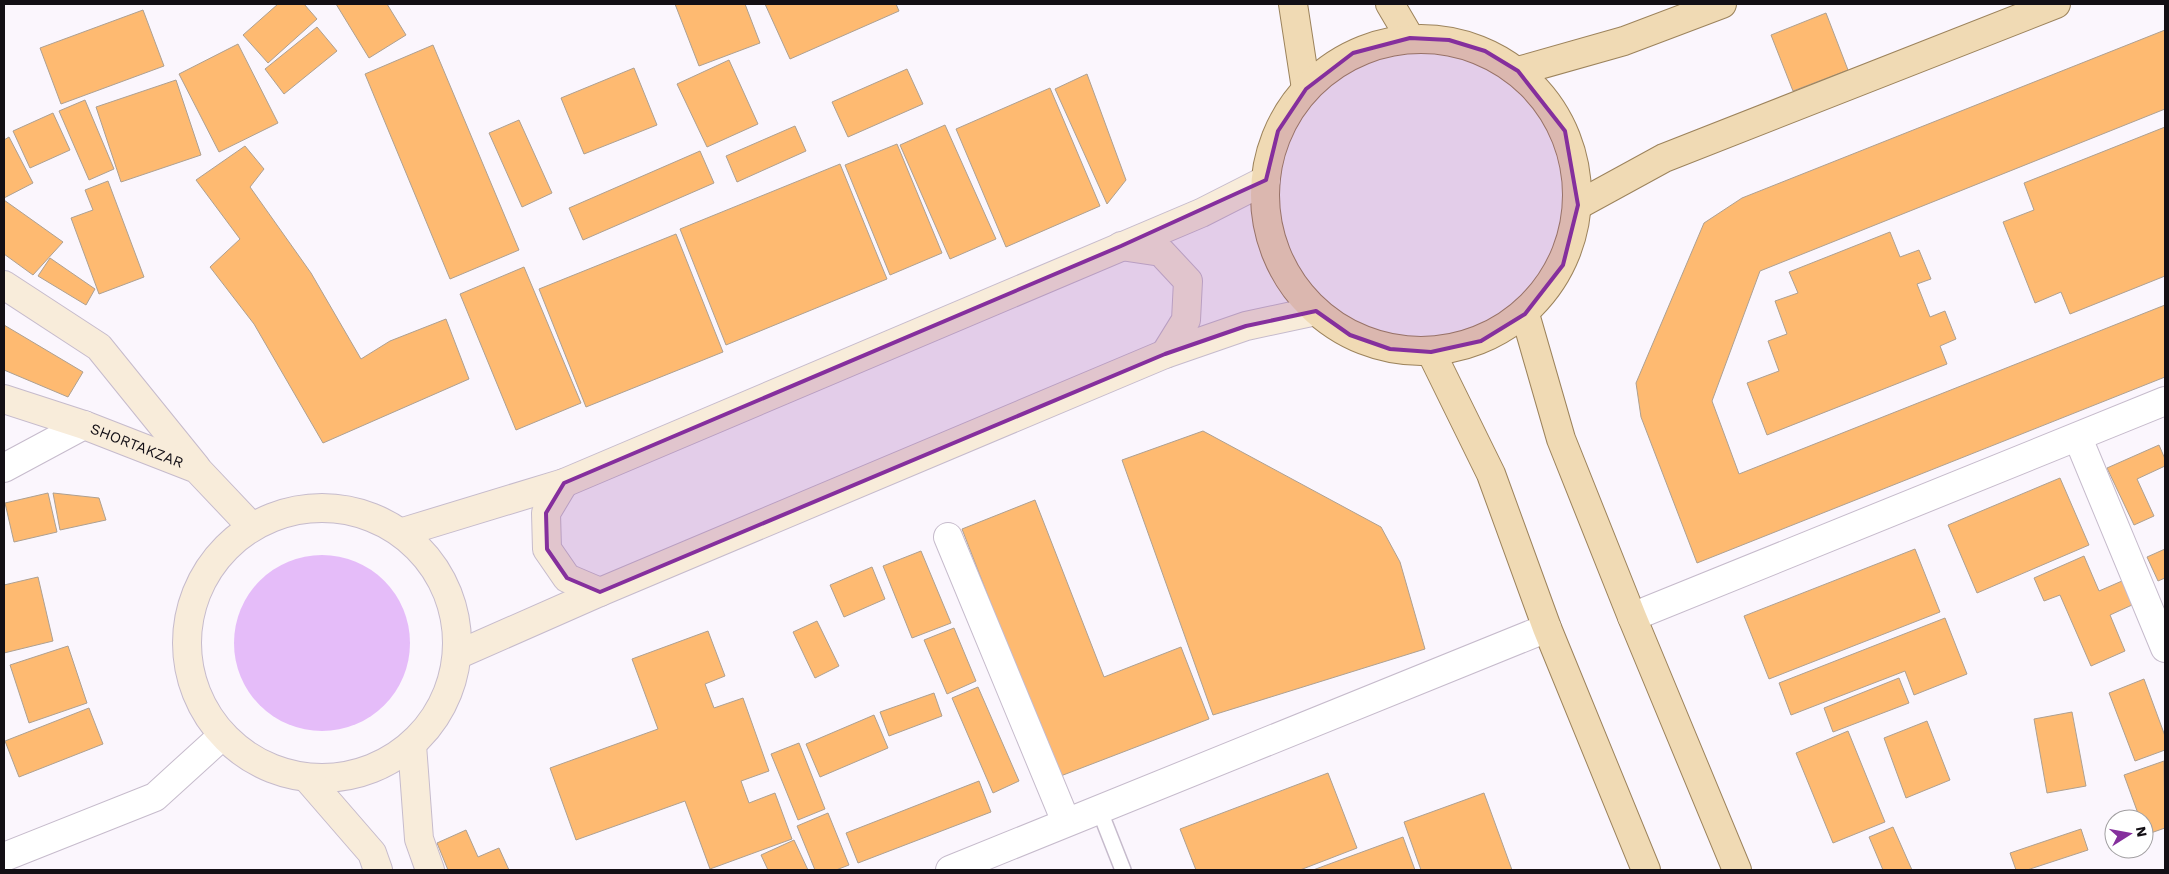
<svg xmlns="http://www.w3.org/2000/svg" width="2169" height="874" font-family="'Work Sans',sans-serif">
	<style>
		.green { fill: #e5bcf9 }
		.building { fill: #feba71; stroke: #aea091 }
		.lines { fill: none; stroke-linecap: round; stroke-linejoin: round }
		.lane-casing { stroke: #c6bbcc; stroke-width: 18 }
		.street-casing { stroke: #c6bbcc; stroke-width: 30 }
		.secondary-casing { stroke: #c6bbcc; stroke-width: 30 }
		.primary-casing { stroke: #9c835c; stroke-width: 30 }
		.lane { stroke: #fff; stroke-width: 15 }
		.street { stroke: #fff; stroke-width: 28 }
		.secondary { stroke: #f8ecda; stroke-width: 28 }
		.primary { stroke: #f0dab4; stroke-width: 28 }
		.marked { fill: #852f9d; fill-opacity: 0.2; stroke: #852f9d; stroke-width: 4; stroke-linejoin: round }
		.labels { text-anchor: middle; stroke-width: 4; stroke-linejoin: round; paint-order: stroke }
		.street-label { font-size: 15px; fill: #130f15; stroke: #fff }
	</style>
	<rect width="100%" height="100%" fill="#fbf6fd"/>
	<circle class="green" cx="322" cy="643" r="88"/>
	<g class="building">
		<polygon points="278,4 304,4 317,19 268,63 243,35"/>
		<polygon points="336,4 387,4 406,35 369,58"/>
		<polygon points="675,4 745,4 760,43 699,66"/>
		<polygon points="765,4 896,4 899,11 790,59"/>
		<polygon points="143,10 164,66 61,104 40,48"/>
		<polygon points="1826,13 1848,70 1793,91 1771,35"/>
		<polygon points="317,27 337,51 284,94 265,69"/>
		<polygon points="2165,30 2165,109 1760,271 1712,401 1739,474 2165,305 2165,377 1697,563 1641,417 1636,383 1704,223 1742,198"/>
		<polygon points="238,44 278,123 219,152 179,74"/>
		<polygon points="433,45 519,250 450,279 365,74"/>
		<polygon points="729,60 758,124 707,147 677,84"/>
		<polygon points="634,68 657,125 584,154 561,98"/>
		<polygon points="907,69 923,104 848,137 832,102"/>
		<polygon points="1087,74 1126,180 1107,204 1055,89"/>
		<polygon points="176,80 201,155 121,182 96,107"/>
		<polygon points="1050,88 1100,206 1006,247 956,129"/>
		<polygon points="85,100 114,169 89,180 59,111"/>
		<polygon points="53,113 70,150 30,168 13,131"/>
		<polygon points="519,120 552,193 522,207 489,133"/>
		<polygon points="945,125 996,239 950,259 900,145"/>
		<polygon points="795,126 806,151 737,182 726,156"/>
		<polygon points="2165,127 2165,276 2070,314 2061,292 2035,303 2003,222 2034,210 2024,183"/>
		<polygon points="9,137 33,183 4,198 4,140"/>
		<polygon points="897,144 942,253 890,275 845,165"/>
		<polygon points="245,146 264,169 250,187 311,273 361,359 390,341 446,319 469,379 323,443 254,324 210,267 240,239 196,180"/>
		<polygon points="700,151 714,183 583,240 569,208"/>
		<polygon points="840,164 887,279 726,345 680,229"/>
		<polygon points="108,181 144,277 99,294 71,218 93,210 85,190"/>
		<polygon points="4,200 63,242 33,275 4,254"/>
		<polygon points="1890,232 1900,257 1919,250 1931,279 1917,284 1930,317 1945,311 1956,339 1940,346 1947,364 1767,435 1747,383 1779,371 1768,341 1787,334 1775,301 1798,293 1789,272"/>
		<polygon points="676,234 723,352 586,407 539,289"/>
		<polygon points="50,258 95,289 86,305 38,276"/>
		<polygon points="524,267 581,403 516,430 460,294"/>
		<polygon points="4,325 83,372 68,397 4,370"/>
		<polygon points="1203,431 1381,527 1400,562 1425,649 1213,715 1122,460"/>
		<polygon points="2159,445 2165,459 2165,466 2137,479 2154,516 2134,525 2107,468"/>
		<polygon points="2060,478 2089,545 1977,593 1948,525"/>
		<polygon points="48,493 57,532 14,542 5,503"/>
		<polygon points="53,493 99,498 106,520 60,530"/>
		<polygon points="1035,500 1104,677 1181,647 1209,719 1058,777 962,529"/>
		<polygon points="1915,549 1940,612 1769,679 1744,616"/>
		<polygon points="2165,549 2165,578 2158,581 2147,557"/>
		<polygon points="921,551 951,623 912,638 883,566"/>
		<polygon points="2084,556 2099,591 2122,581 2132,605 2110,615 2125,651 2091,666 2060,595 2044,601 2034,578"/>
		<polygon points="872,567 885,599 844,617 830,585"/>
		<polygon points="38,577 53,641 4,653 4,585"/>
		<polygon points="1945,618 1967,674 1914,695 1905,671 1791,715 1779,683"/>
		<polygon points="817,621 839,666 815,678 793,632"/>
		<polygon points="954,628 976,681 947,694 924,640"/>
		<polygon points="708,631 725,676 705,684 714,708 743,698 769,771 741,781 749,803 775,793 792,839 710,869 685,801 576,840 550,768 658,729 632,659"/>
		<polygon points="68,646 87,703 29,723 10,665"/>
		<polygon points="1899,678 1909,703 1833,732 1824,708"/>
		<polygon points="2144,679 2165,736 2165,750 2135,761 2109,693"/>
		<polygon points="978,687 1019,781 993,793 952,698"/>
		<polygon points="934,693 942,716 889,736 880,712"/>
		<polygon points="89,708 103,744 19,777 5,741"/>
		<polygon points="2072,712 2086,786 2047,793 2034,719"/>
		<polygon points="874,715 888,748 820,777 806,744"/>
		<polygon points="1927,721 1950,780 1906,798 1884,738"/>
		<polygon points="1848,731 1885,822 1833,843 1796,753"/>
		<polygon points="799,743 825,809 798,820 771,754"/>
		<polygon points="2164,761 2165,828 2145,835 2144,819 2140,819 2124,775"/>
		<polygon points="1328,773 1357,848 1300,870 1196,870 1180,829"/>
		<polygon points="979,781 991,812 858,863 846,833"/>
		<polygon points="1484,793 1512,870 1421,870 1404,822"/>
		<polygon points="828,813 849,865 836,870 815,870 797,826"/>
		<polygon points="1893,827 1912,870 1883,870 1869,837"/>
		<polygon points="2081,829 2088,850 2027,870 2016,870 2010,853"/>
		<polygon points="466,830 478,857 499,848 509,870 448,870 437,843"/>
		<polygon points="1403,837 1415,870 1313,870"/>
		<polygon points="794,840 808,870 768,870 761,855"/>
	</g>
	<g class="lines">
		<defs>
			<polyline id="lane" points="1099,809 1123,870"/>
			<g id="street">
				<polyline points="2078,438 2165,648"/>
				<polyline points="4,468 84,425"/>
				<polyline points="948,537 1066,822"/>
				<polyline points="1632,617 2165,401"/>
				<polyline points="4,857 155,797 222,736"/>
				<polyline points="950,870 1547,628"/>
			</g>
			<g id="secondary">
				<polyline points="1121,246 1161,252 1188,281 1186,320 1165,354"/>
				<polyline points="4,285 99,347 196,467"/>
				<path id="s1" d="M4 399 84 425 197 469 251 526"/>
				<polyline points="564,483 546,513 547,549 567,578 600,592"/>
				<circle cx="322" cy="643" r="135"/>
				<polyline points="403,532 564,483 1201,213 1266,180"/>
				<polyline points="457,655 600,592 1165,354 1246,326 1316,311"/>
				<polyline points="412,745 419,839 430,870"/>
				<polyline points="307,778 372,853 378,870"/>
			</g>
			<g id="primary">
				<polyline points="1293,4 1306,89"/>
				<polyline points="1390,4 1410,38"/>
				<circle cx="1421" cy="195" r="156"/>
				<polyline points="1518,71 1624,41 1722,4"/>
				<polyline points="1578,205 1664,158 2056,4"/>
				<polyline points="1525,314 1561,439 1632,617 1737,870"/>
				<polyline points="1431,352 1491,474 1547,628 1646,870"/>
			</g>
		</defs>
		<use href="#lane" class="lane-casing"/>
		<use href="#street" class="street-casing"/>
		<use href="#secondary" class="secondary-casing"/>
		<use href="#primary" class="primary-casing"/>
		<use href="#lane" class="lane"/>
		<use href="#street" class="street"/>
		<use href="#secondary" class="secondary"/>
		<use href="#primary" class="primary"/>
	</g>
	<path class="marked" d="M1410 38 1449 40 1485 51 1518 71 1565 131 1578 205 1563 265 1525 314 1481 341 1431 352 1390 349 1350 335 1316 311 1246 326 1165 354 600 592 567 578 547 549 546 513 564 483 1121 246 1266 180 1278 131 1306 89 1353 53Z"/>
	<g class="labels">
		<g class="street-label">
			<text dy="5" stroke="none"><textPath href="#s1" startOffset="141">SHORTAKZAR</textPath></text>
		</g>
	</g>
	<rect width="2169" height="874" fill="none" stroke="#130f15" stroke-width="10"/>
	<g transform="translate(2129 834) rotate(79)"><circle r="24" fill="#ffffff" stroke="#a19fa1"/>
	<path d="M0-4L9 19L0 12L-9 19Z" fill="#852f9d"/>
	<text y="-8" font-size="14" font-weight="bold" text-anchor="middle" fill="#130f15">N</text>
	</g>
</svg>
